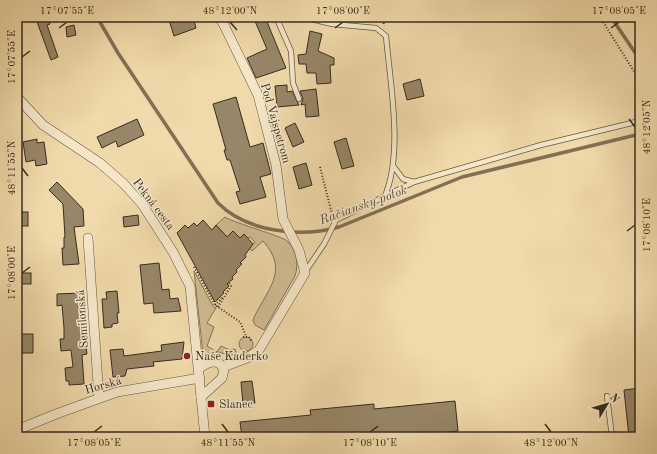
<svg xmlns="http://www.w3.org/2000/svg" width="657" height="454" font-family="'Old Standard TT',serif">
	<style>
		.green { fill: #d0bc92; stroke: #837458 }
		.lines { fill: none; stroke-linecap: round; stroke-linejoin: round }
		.stream { stroke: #807056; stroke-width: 3.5 }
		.building { fill: #978667; stroke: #362c1f }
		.lane-casing { stroke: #645742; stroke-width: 6 }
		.street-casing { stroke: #645742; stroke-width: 10 }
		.path { stroke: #362c1f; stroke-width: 2; stroke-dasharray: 1 2; stroke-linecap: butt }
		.lane { stroke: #f5e6c8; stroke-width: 4.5 }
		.street { stroke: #f5e6c8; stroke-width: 9 }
		.ticks { fill: none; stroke: #362c1f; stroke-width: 1.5 }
		.poi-dot { fill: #8f2418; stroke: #f5e6c8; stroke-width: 1.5 }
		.labels { text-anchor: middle; stroke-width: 3; stroke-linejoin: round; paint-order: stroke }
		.street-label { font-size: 12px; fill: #362c1f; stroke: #f5e6c8 }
		.poi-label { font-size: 12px; fill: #362c1f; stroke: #f5e6c8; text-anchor: start }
		.water-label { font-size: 13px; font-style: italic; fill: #5b4e3b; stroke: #f5e6c8 }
		.neatline { fill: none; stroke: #362c1f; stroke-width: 1.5 }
		.ticks-label { font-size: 10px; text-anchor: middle; fill: #362c1f }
	</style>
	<rect width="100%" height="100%" fill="#f0d9aa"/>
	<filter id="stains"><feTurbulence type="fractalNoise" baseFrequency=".005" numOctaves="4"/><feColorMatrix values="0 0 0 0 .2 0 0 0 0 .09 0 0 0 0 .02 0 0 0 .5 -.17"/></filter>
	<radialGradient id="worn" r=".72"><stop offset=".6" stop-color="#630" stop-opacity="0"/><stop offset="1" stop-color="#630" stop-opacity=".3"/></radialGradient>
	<g class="green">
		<path d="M225 217C237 224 282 236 287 241 297 250 299 264 295 276L264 330 255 325 253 320C265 291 291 272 263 241L252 251 249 248 255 242 250 237 248 238H240L233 231 227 237 216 225Z"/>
		<polygon points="194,271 213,306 216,308 207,323 214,327 207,346 217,352 221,346 230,350 235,349 237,355 230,355 217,352 203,354"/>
		<circle cx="246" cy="344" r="7"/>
	</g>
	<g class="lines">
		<g class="stream">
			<path d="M97 17 118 53 218 203C247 232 300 238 339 227L462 177 640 134"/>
			<polyline points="611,17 640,60"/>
		</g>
	</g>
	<g class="building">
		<polygon points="43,17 47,17 50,24 47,25 58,57 51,60 36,19"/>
		<polygon points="168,17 193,17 196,28 174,36"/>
		<polygon points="259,17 265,17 286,68 256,78 247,58 267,49 254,19"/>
		<polygon points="74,25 76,35 67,37 66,27"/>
		<polygon points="310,31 322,34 318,51 334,58 334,65 330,65 331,83 317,84 316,73 307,73 306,64 299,64 298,55 306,54"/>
		<polygon points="420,79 424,96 407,100 403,84"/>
		<polygon points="287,85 287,92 292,91 299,105 277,107 275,86"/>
		<polygon points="316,89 319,116 306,117 305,104 301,105 303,99 300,91"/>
		<polygon points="236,97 250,147 263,143 271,174 260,177 266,197 240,204 236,192 240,191 230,160 227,160 224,150 226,150 213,104"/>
		<polygon points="137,119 144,135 118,147 116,141 102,148 97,137"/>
		<polygon points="295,123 304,142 293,147 285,128"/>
		<polygon points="346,138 354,166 342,169 334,142"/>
		<polygon points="37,139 37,143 44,142 47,164 36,166 35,160 26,162 23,142"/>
		<polygon points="306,163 312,185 299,189 293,167"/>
		<polygon points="57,182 83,209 84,226 74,227 79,264 63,265 62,248 64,248 64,237 65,237 63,204 49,190"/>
		<rect x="17" y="212" width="11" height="14"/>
		<polygon points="138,215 139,225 124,227 123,217"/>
		<polygon points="203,220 212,230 216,225 227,237 233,231 240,238 244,234 253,244 245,255 246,257 240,263 242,264 236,270 237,272 232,277 233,279 227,284 229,286 223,292 224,293 215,302 177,233 185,225 188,228 194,223 197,226"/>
		<polygon points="159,263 162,290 169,289 170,299 178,298 181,311 154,313 153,303 144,304 140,265"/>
		<rect x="17" y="273" width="14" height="11"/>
		<polygon points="117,291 119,313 117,313 118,323 112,324 112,327 104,328 102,299 107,299 106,292"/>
		<polygon points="80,293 80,303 85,303 86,320 83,320 87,354 82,355 84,384 69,385 69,381 66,381 65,368 73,367 71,350 61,351 60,339 64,339 64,328 62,305 57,306 57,294"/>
		<polygon points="21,334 33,334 33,353 17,353 17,336 21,336"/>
		<polygon points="184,342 182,359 153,362 154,366 127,369 125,376 113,377 110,350 123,349 124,356 162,351 161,345"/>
		<polygon points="252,381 255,403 243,404 241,382"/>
		<polygon points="640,388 640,437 629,437 624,390"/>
		<polygon points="455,401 458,431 402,437 242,437 240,422 311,415 310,410 374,404 374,409"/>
	</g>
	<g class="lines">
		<defs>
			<g id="lane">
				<polyline points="276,17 291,51 293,83 299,99"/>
				<path d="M303 17 332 24 376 28 386 36C390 83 404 154 384 198"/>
				<polyline points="394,167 403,179 414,182"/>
				<polyline points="305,272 324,244 336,220 414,182 541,145 640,121"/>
				<polyline points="607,396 612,437"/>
			</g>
			<g id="street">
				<polyline points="219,17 224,25 258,95 276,165 283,219 299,250 305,273 259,350 247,358 223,367"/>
				<polyline points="17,97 43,125 100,163 123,183 142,204 173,252 190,286 205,437"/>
				<polyline points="88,238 99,398"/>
				<path d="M199 369C207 362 219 357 224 370L222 378 201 397"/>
				<polyline points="17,430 56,414 117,392 200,378"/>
			</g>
		</defs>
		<use href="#lane" class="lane-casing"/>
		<use href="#street" class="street-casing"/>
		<g class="path">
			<polyline points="100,17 101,18"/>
			<polyline points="383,17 384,26"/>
			<polyline points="600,17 640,81"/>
			<polyline points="320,167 332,214"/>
			<polyline points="194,267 215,305 240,322 246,336"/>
			<polyline points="215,305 222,298 221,297"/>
			<polyline points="218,307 231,286 229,283"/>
			<polyline points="243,337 249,337 252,342"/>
		</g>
		<use href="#lane" class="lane"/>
		<use href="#street" class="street"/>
	</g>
	<path class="ticks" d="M230 22 237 30M59 28 67 22M335 28 343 22M611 28 619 22M22 57 30 51M629 119 635 127M22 168 28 176M627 231 635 225M22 273 30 267M222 424 228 432M545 424 551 432M94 432 102 426M370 432 378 426"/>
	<g class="poi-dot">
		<circle cx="187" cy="356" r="4"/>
		<rect x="207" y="400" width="8" height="8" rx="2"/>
	</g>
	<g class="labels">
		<g class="street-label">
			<text transform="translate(276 123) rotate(74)" y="4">Pod Vajspetrom</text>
			<text transform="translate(154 204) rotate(53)" y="4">Pekná cesta</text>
			<text transform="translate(82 319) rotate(-94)" y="4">Semilonská</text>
			<text transform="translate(103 385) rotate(-16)" y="4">Horská</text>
		</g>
		<g class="poi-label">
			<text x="195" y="360">Naše Kaderko</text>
			<text x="219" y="408">Slanec</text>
		</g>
		<g class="water-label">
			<text transform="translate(363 204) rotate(-20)" y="5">Račiansky potok</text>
		</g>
	</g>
	<rect width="657" height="454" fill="none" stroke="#f0d9aa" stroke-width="44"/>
	<g transform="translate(607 404) rotate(52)" stroke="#f5e6c8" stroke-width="3" paint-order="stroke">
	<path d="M0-3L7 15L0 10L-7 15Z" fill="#362c1f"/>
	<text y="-6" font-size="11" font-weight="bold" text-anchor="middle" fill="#362c1f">N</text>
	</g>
	<rect x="22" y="22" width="613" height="410" class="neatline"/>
	<g class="ticks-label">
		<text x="67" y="14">17°07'55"E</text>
		<text x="230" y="14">48°12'00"N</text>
		<text x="343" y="14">17°08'00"E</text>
		<text x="619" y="14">17°08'05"E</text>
		<text transform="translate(11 57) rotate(-90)" y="4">17°07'55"E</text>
		<text transform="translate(646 127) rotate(-90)" y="4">48°12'05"N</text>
		<text transform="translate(11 168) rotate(-90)" y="4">48°11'55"N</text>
		<text transform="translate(646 225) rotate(-90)" y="4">17°08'10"E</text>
		<text transform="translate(11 273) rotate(-90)" y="4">17°08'00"E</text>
		<text x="94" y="446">17°08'05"E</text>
		<text x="228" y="446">48°11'55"N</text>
		<text x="370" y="446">17°08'10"E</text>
		<text x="551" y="446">48°12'00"N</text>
	</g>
	<rect width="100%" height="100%" filter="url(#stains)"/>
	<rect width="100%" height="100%" fill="url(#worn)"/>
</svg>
